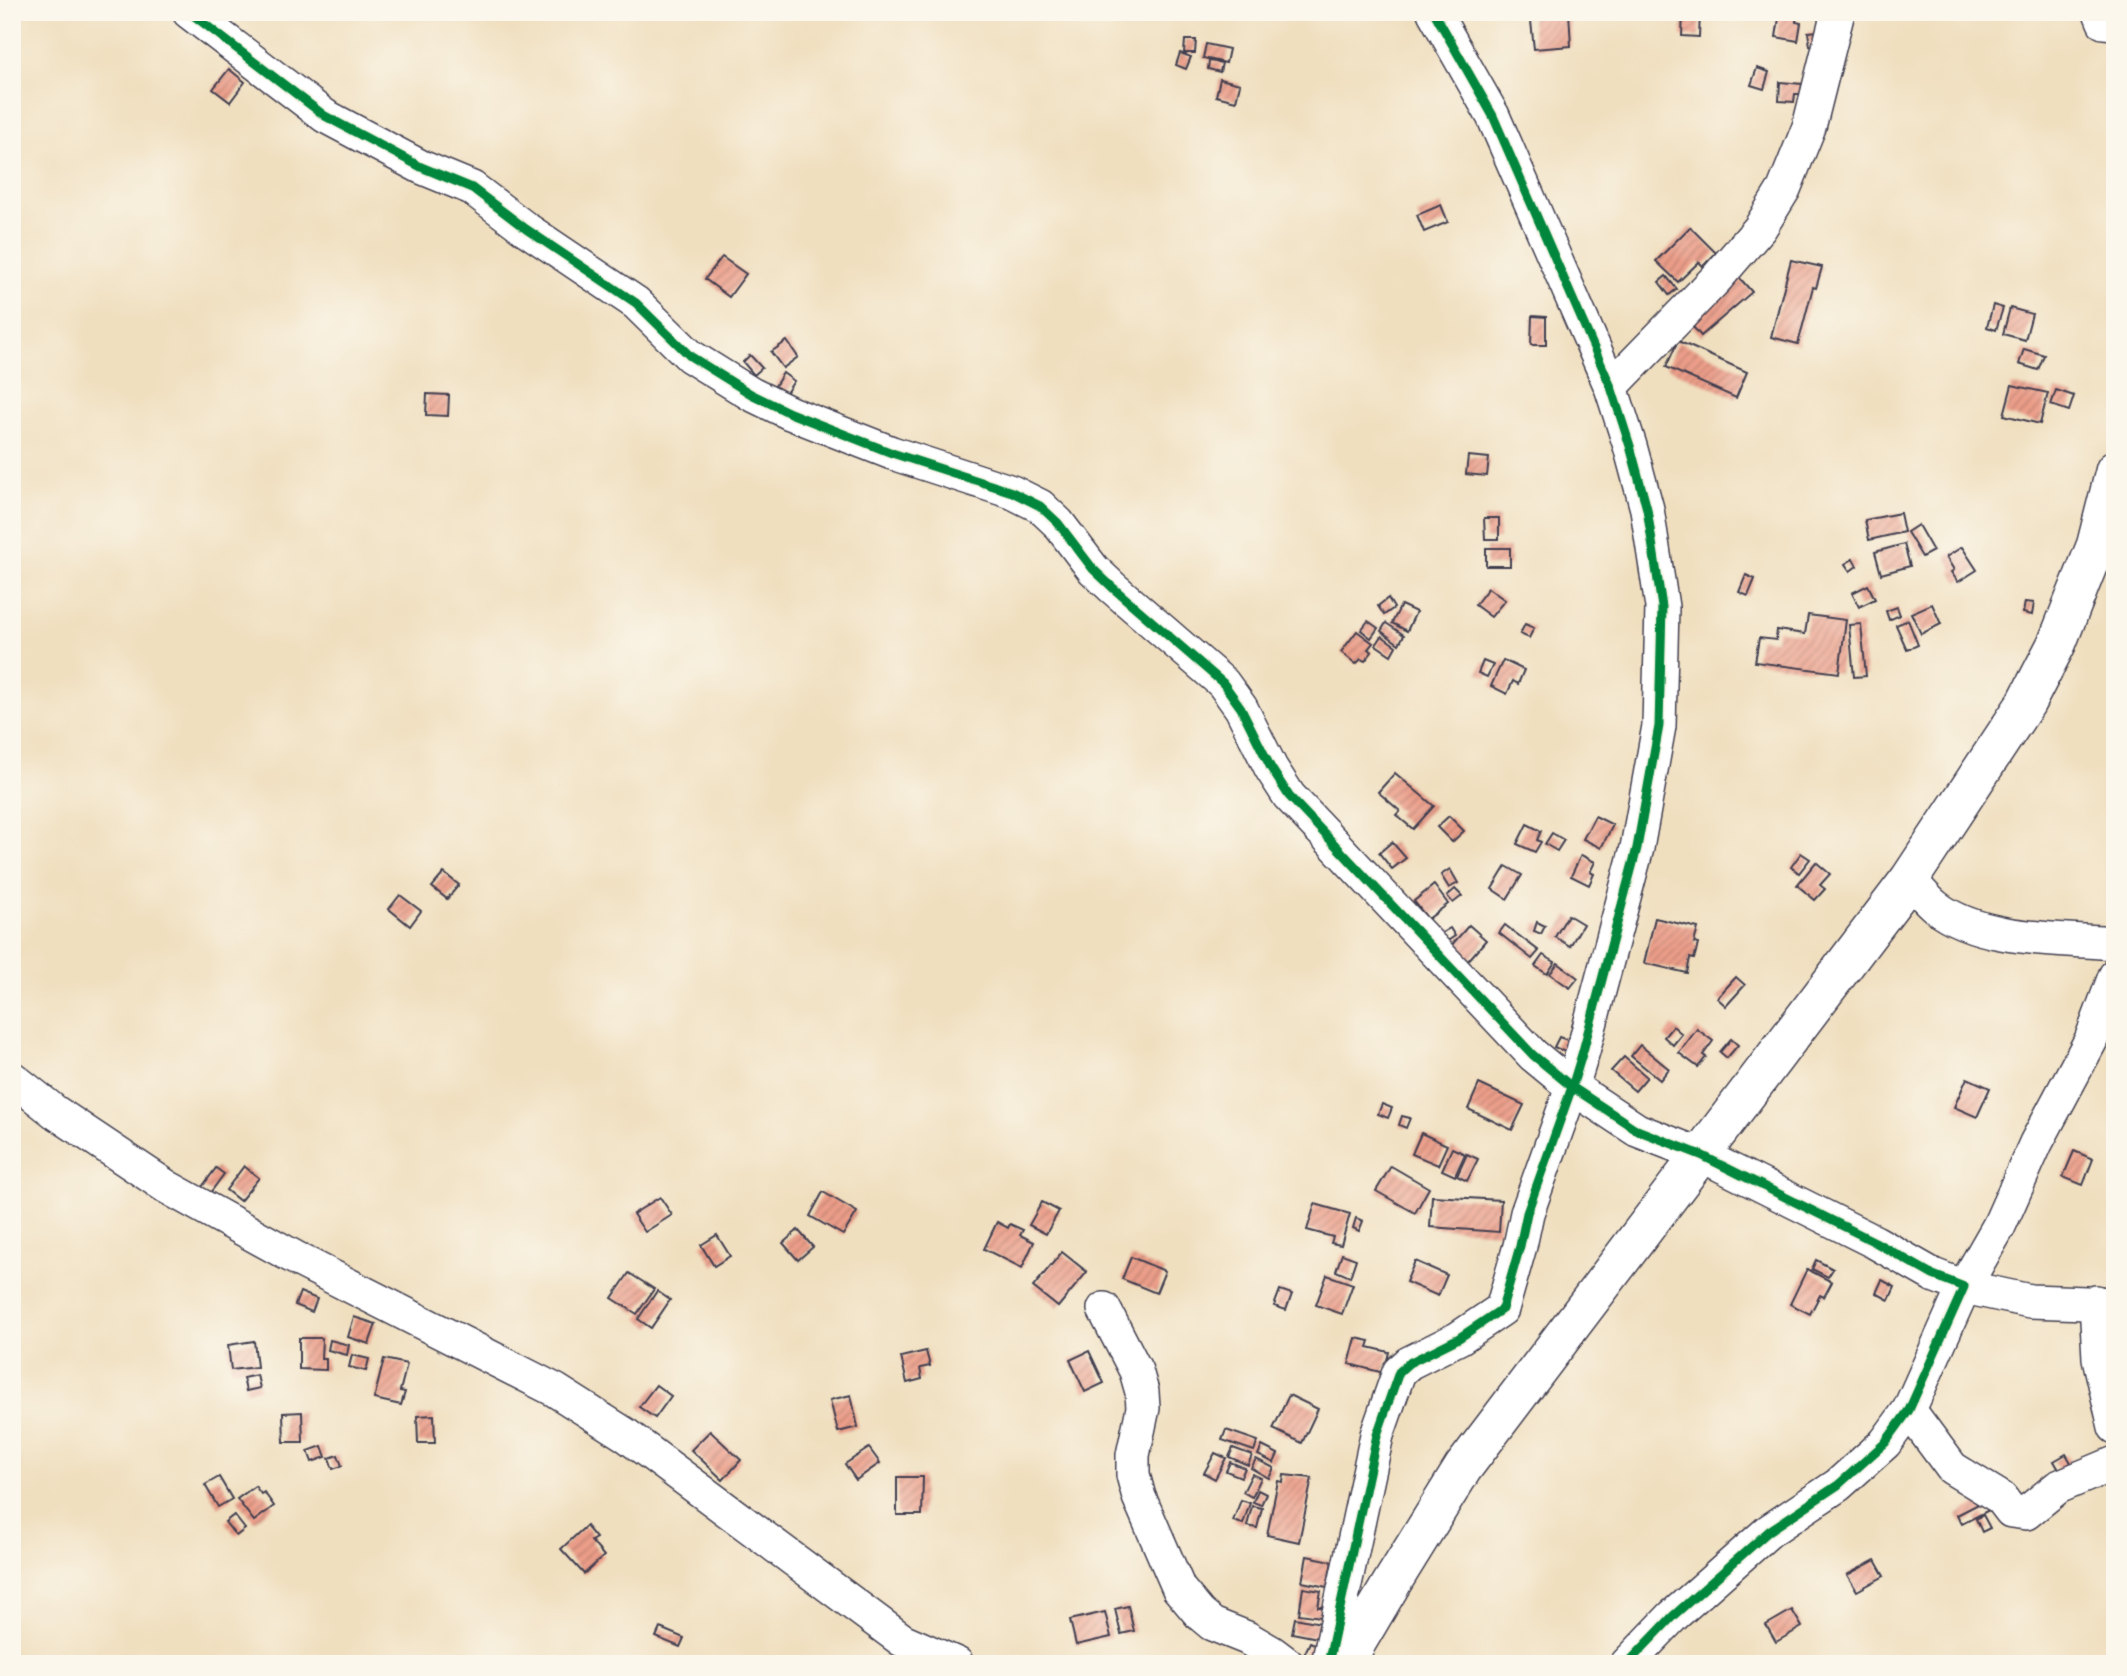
<svg xmlns="http://www.w3.org/2000/svg" width="2127" height="1676" font-family="Dekko,sans-serif">
	<style>
		.building { fill: url(#building-hatch) }
		.lines { fill: none; stroke-linecap: round; stroke-linejoin: round }
		.minor-casing { stroke: #413e4f; stroke-width: 36 }
		.major-casing { stroke: #413e4f; stroke-width: 41 }
		.minor { stroke: #fff; stroke-width: 33 }
		.major { stroke: #fff; stroke-width: 38 }
		.cycleway-casing { stroke: #fbf7ec; stroke-width: 13 }
		.cycleway { stroke: #00873e; stroke-width: 9 }
	</style>
	<defs>
		<pattern id="building-hatch" width="6" height="6" patternUnits="userSpaceOnUse" patternTransform="scale(1.75)"><rect width="6" height="6" fill="#ec9e89"/><path d="M-1 1l2-2M0 6l6-6M5 7l2-2" fill="none" stroke="#bf8071"/></pattern>
	</defs>
	<rect width="100%" height="100%" fill="#fbf7ec"/>
	<filter id="ink" filterUnits="userSpaceOnUse"><feTurbulence type="fractalNoise" baseFrequency=".0143" numOctaves="2"/><feDisplacementMap in="SourceGraphic" scale="14" xChannelSelector="R" yChannelSelector="G"/><feConvolveMatrix kernelMatrix="1 2 1 2 8 2 1 2 1" color-interpolation-filters="sRGB"/></filter>
	<filter id="wash" filterUnits="userSpaceOnUse"><feTurbulence type="fractalNoise" baseFrequency=".00686" numOctaves="4" result="noise"/><feDisplacementMap in="SourceGraphic" scale="28" xChannelSelector="R" yChannelSelector="G"/><feGaussianBlur stdDeviation="1.57" result="paint"/><feColorMatrix in="noise" values="0 0 0 0 0 0 0 0 0 0 0 0 0 0 0 0 0 1.4 0 .05"/><feComposite in="paint" operator="in"/></filter>
	<g filter="url(#wash)">
		<rect width="100%" height="100%" fill="#f0dfbf"/>
		<g id="blocks">
			<g class="building">
				<polygon points="1530,12 1569,12 1571,46 1534,49"/>
				<polygon points="1683,12 1700,13 1699,37 1682,36"/>
				<polygon points="1780,12 1797,12 1796,22 1801,23 1798,41 1776,37"/>
				<polygon points="1820,31 1822,45 1810,46 1808,32"/>
				<polygon points="1185,40 1196,40 1195,53 1184,53"/>
				<polygon points="1206,44 1229,49 1226,63 1203,58"/>
				<polygon points="1180,53 1191,57 1186,69 1176,65"/>
				<polygon points="1209,61 1222,63 1220,72 1208,69"/>
				<polygon points="1757,68 1769,72 1764,89 1751,85"/>
				<polygon points="229,69 245,82 230,102 213,89"/>
				<polygon points="1220,79 1240,84 1236,101 1216,96"/>
				<polygon points="1780,82 1802,84 1801,94 1795,94 1794,102 1779,101"/>
				<polygon points="1441,205 1448,222 1424,232 1417,215"/>
				<polygon points="1690,227 1716,253 1703,266 1699,262 1678,282 1656,261"/>
				<polygon points="722,257 746,274 729,297 705,279"/>
				<polygon points="1791,260 1822,267 1816,288 1813,287 1798,344 1771,337"/>
				<polygon points="1666,276 1677,289 1669,295 1659,282"/>
				<polygon points="1738,276 1752,292 1701,336 1686,319"/>
				<polygon points="1993,305 2003,308 1996,330 1987,327"/>
				<polygon points="2010,308 2032,314 2025,340 2003,334"/>
				<polygon points="1532,316 1546,317 1546,345 1531,345"/>
				<polygon points="787,341 798,357 783,368 771,352"/>
				<polygon points="1678,341 1747,372 1736,398 1666,367"/>
				<polygon points="2024,349 2044,355 2038,370 2019,364"/>
				<polygon points="750,355 762,368 754,375 743,362"/>
				<polygon points="783,373 794,381 786,393 775,386"/>
				<polygon points="2012,385 2048,393 2040,424 2004,415"/>
				<polygon points="2056,390 2074,396 2069,411 2051,405"/>
				<polygon points="427,394 449,395 448,416 426,415"/>
				<polygon points="1468,456 1489,458 1487,476 1466,474"/>
				<polygon points="1900,513 1904,532 1869,540 1865,520"/>
				<polygon points="1484,518 1499,518 1499,539 1485,539"/>
				<polygon points="1918,525 1933,551 1922,557 1907,532"/>
				<polygon points="1904,544 1910,566 1881,574 1875,552"/>
				<polygon points="1962,547 1977,570 1958,582 1951,572 1954,570 1946,557"/>
				<rect x="1486" y="548" width="24" height="18"/>
				<polygon points="1853,559 1857,566 1850,571 1845,564"/>
				<polygon points="1746,575 1755,579 1748,596 1739,592"/>
				<polygon points="1868,585 1875,599 1859,607 1852,593"/>
				<polygon points="1488,588 1505,600 1491,617 1475,605"/>
				<polygon points="1388,598 1394,608 1384,615 1378,606"/>
				<polygon points="2025,602 2034,603 2032,615 2023,613"/>
				<polygon points="1932,604 1941,624 1921,634 1911,613"/>
				<polygon points="1401,605 1416,612 1407,631 1392,623"/>
				<polygon points="1897,607 1900,615 1889,620 1886,611"/>
				<polygon points="1808,615 1846,620 1839,673 1755,662 1759,638 1776,640 1777,630 1805,634"/>
				<polygon points="1908,620 1918,645 1907,650 1896,625"/>
				<polygon points="1368,621 1378,628 1371,638 1361,630"/>
				<polygon points="1386,623 1404,635 1399,644 1381,631"/>
				<polygon points="1525,624 1534,628 1529,638 1520,634"/>
				<polygon points="1861,624 1866,676 1854,677 1849,625"/>
				<polygon points="1357,631 1373,643 1368,649 1372,652 1365,661 1361,659 1356,664 1341,652"/>
				<polygon points="1382,636 1396,646 1391,655 1376,645"/>
				<polygon points="1503,660 1524,670 1518,684 1513,681 1507,694 1491,686"/>
				<polygon points="1483,661 1493,665 1487,677 1478,673"/>
				<polygon points="1395,773 1434,806 1413,829 1396,815 1400,811 1378,792"/>
				<polygon points="1449,816 1464,831 1452,842 1437,827"/>
				<polygon points="1595,816 1613,825 1601,848 1583,839"/>
				<polygon points="1527,824 1541,831 1537,840 1541,842 1535,852 1517,844"/>
				<polygon points="1552,833 1564,840 1557,851 1545,844"/>
				<polygon points="1392,842 1406,858 1392,869 1379,853"/>
				<polygon points="1801,853 1810,859 1799,873 1791,867"/>
				<polygon points="1581,855 1595,862 1590,872 1594,874 1589,885 1571,876"/>
				<polygon points="1816,862 1830,874 1820,885 1825,889 1815,900 1797,885"/>
				<polygon points="1506,866 1522,875 1507,899 1492,889"/>
				<polygon points="1450,869 1458,883 1449,888 1441,875"/>
				<polygon points="444,873 459,885 447,899 432,887"/>
				<polygon points="1434,885 1448,904 1428,919 1414,901"/>
				<polygon points="1455,889 1462,896 1453,903 1447,896"/>
				<polygon points="400,895 421,911 410,926 389,909"/>
				<polygon points="1568,915 1583,924 1570,946 1555,937"/>
				<polygon points="1655,918 1698,928 1694,943 1698,944 1694,959 1690,958 1687,973 1644,963"/>
				<polygon points="1537,922 1545,926 1541,934 1534,931"/>
				<polygon points="1469,925 1486,940 1467,962 1450,947"/>
				<polygon points="1505,925 1539,951 1532,959 1499,933"/>
				<polygon points="1450,928 1455,936 1440,946 1435,937"/>
				<polygon points="1543,955 1555,962 1547,974 1535,966"/>
				<polygon points="1558,963 1578,978 1570,988 1550,974"/>
				<polygon points="1736,977 1745,985 1726,1006 1717,998"/>
				<polygon points="1673,1026 1682,1034 1673,1045 1664,1037"/>
				<polygon points="1697,1029 1713,1041 1703,1055 1706,1057 1698,1067 1679,1053"/>
				<polygon points="1559,1037 1570,1041 1565,1052 1554,1047"/>
				<polygon points="1731,1039 1738,1045 1727,1058 1720,1052"/>
				<polygon points="1640,1045 1669,1069 1660,1080 1631,1056"/>
				<polygon points="1624,1057 1647,1077 1635,1091 1611,1071"/>
				<polygon points="1967,1078 1990,1088 1977,1117 1954,1107"/>
				<polygon points="1479,1084 1524,1105 1512,1130 1468,1109"/>
				<polygon points="1382,1104 1392,1108 1388,1118 1378,1114"/>
				<polygon points="1402,1116 1410,1118 1406,1128 1399,1125"/>
				<polygon points="1421,1133 1447,1145 1438,1165 1412,1154"/>
				<polygon points="1452,1148 1465,1154 1455,1176 1442,1170"/>
				<polygon points="2074,1151 2093,1159 2083,1185 2063,1177"/>
				<polygon points="1467,1154 1478,1159 1467,1181 1457,1176"/>
				<polygon points="244,1166 259,1178 240,1201 226,1190"/>
				<polygon points="1391,1166 1429,1188 1415,1213 1376,1191"/>
				<polygon points="216,1168 224,1174 210,1193 202,1187"/>
				<polygon points="823,1192 857,1212 843,1235 810,1216"/>
				<polygon points="1432,1196 1501,1200 1499,1232 1430,1227"/>
				<polygon points="660,1197 672,1215 645,1232 633,1214"/>
				<polygon points="1042,1202 1059,1211 1046,1234 1029,1225"/>
				<polygon points="1315,1204 1350,1214 1341,1245 1331,1243 1333,1237 1307,1230"/>
				<polygon points="1356,1218 1363,1221 1359,1231 1353,1228"/>
				<polygon points="997,1222 1008,1228 1010,1224 1023,1230 1020,1235 1034,1242 1022,1268 984,1249"/>
				<polygon points="798,1230 813,1247 798,1260 783,1243"/>
				<polygon points="717,1235 730,1256 714,1266 701,1245"/>
				<polygon points="1062,1252 1087,1272 1058,1307 1033,1287"/>
				<polygon points="1342,1254 1356,1259 1350,1277 1336,1271"/>
				<polygon points="1131,1257 1165,1271 1156,1293 1122,1279"/>
				<polygon points="1816,1260 1833,1269 1828,1277 1812,1269"/>
				<polygon points="1415,1261 1447,1275 1438,1296 1406,1282"/>
				<polygon points="1807,1269 1832,1282 1824,1297 1820,1295 1810,1314 1790,1304"/>
				<polygon points="629,1273 654,1289 637,1314 612,1298"/>
				<polygon points="1327,1275 1353,1284 1342,1314 1316,1305"/>
				<polygon points="1882,1280 1895,1287 1889,1300 1876,1293"/>
				<polygon points="1280,1290 1292,1294 1286,1310 1274,1306"/>
				<polygon points="657,1291 670,1300 651,1328 638,1319"/>
				<polygon points="300,1292 317,1299 312,1312 295,1305"/>
				<polygon points="354,1317 376,1324 369,1344 348,1337"/>
				<polygon points="299,1338 322,1338 321,1359 326,1359 326,1370 299,1369"/>
				<polygon points="1356,1338 1370,1341 1368,1347 1389,1352 1384,1373 1349,1364"/>
				<polygon points="330,1340 349,1345 347,1355 328,1350"/>
				<polygon points="254,1341 257,1367 231,1370 228,1345"/>
				<polygon points="926,1351 930,1366 920,1368 922,1379 907,1383 901,1357"/>
				<polygon points="1089,1351 1104,1383 1085,1392 1070,1360"/>
				<polygon points="352,1355 369,1359 366,1371 349,1367"/>
				<polygon points="384,1359 407,1364 400,1391 405,1392 401,1405 374,1399"/>
				<polygon points="257,1375 260,1388 246,1391 243,1378"/>
				<polygon points="656,1385 671,1396 655,1418 639,1407"/>
				<polygon points="851,1395 858,1427 838,1432 830,1400"/>
				<polygon points="1289,1395 1318,1409 1302,1443 1273,1429"/>
				<polygon points="302,1412 303,1442 284,1442 283,1413"/>
				<polygon points="434,1415 435,1443 418,1443 417,1416"/>
				<polygon points="1226,1430 1258,1441 1254,1451 1222,1440"/>
				<polygon points="710,1431 741,1460 723,1480 691,1450"/>
				<polygon points="322,1446 326,1457 312,1462 308,1451"/>
				<polygon points="1262,1446 1278,1454 1274,1463 1258,1455"/>
				<polygon points="869,1448 880,1463 856,1480 845,1464"/>
				<polygon points="1233,1448 1252,1455 1248,1465 1229,1457"/>
				<polygon points="1215,1453 1226,1458 1215,1479 1204,1473"/>
				<polygon points="2066,1454 2074,1468 2062,1475 2054,1461"/>
				<polygon points="338,1455 342,1466 333,1469 329,1458"/>
				<polygon points="1256,1459 1274,1468 1269,1478 1251,1468"/>
				<polygon points="1230,1462 1245,1468 1241,1477 1226,1471"/>
				<polygon points="1252,1474 1261,1478 1252,1497 1243,1492"/>
				<polygon points="1284,1475 1312,1478 1299,1542 1267,1535 1278,1481 1283,1482"/>
				<polygon points="219,1477 232,1499 218,1507 205,1485"/>
				<polygon points="897,1477 923,1477 922,1515 897,1515"/>
				<polygon points="255,1486 261,1494 264,1492 274,1506 254,1521 237,1499"/>
				<polygon points="1258,1490 1266,1494 1261,1505 1253,1502"/>
				<polygon points="1241,1500 1250,1503 1243,1524 1233,1521"/>
				<polygon points="1986,1500 1991,1509 1962,1524 1957,1515"/>
				<polygon points="1252,1506 1262,1508 1257,1528 1247,1526"/>
				<polygon points="234,1515 245,1529 236,1536 225,1522"/>
				<polygon points="1983,1515 1990,1528 1982,1532 1976,1519"/>
				<polygon points="586,1526 596,1538 591,1541 604,1556 584,1574 561,1549"/>
				<polygon points="1307,1556 1332,1561 1327,1587 1302,1582"/>
				<polygon points="1875,1560 1884,1576 1857,1591 1847,1575"/>
				<polygon points="1303,1588 1321,1591 1318,1607 1323,1607 1321,1617 1299,1614"/>
				<polygon points="1128,1606 1134,1631 1121,1634 1115,1609"/>
				<polygon points="1792,1610 1802,1627 1776,1642 1766,1625"/>
				<polygon points="1105,1612 1111,1637 1076,1645 1070,1620"/>
				<polygon points="1295,1618 1321,1623 1318,1638 1292,1633"/>
				<polygon points="660,1628 684,1638 680,1647 656,1637"/>
				<polygon points="1310,1642 1319,1646 1312,1661 1303,1657"/>
			</g>
		</g>
	</g>
	<g filter="url(#ink)">
		<use href="#blocks" fill-opacity="0" stroke="#413e4f" stroke-width="2"/>
		<g class="lines">
			<defs>
				<g id="minor">
					<polyline points="189,12 325,116 421,167 472,188 526,229 636,303 690,356 751,394 790,413 892,453 1012,492 1040,506 1058,523 1093,569 1112,587 1223,683 1241,708 1271,768 1289,796 1533,1055 1572,1087 1527,1213 1520,1246 1502,1309 1459,1338 1409,1363 1399,1372 1377,1435 1328,1664"/>
					<polyline points="1434,12 1493,116 1611,387 1630,446 1647,509 1662,607 1659,726 1637,848 1583,1051 1572,1087 1637,1130 1701,1155 1875,1242 1933,1275 1964,1287 1909,1410 1885,1443 1838,1485 1769,1531 1673,1616 1627,1664"/>
					<polyline points="2100,12 2104,22 2115,23"/>
					<polyline points="1611,387 1716,279 1760,228 1784,189 1809,127 1838,12"/>
					<path d="M1909 880C1918 888 1926 899 1936 907 1982 942 2059 938 2115 943"/>
					<polyline points="2115,976 2091,1040 2036,1143 1999,1226 1964,1287 2030,1301 2115,1304"/>
					<polyline points="12,1078 55,1112 167,1187 301,1261 555,1390 626,1435 902,1640 957,1664"/>
					<polyline points="2096,1302 2099,1358 2115,1427"/>
					<polyline points="1104,1309 1136,1371 1142,1392 1143,1408 1133,1455 1133,1475 1139,1497 1179,1589 1200,1614 1212,1624 1247,1638 1271,1652 1287,1664"/>
					<polyline points="1909,1410 1952,1468 2001,1498 2011,1511 2026,1513 2058,1487 2115,1463"/>
				</g>
				<polyline id="major" points="1344,1664 1393,1581 1463,1468 1909,880 2026,703 2057,643 2096,545 2115,470"/>
			</defs>
			<use href="#minor" class="minor-casing"/>
			<use href="#major" class="major-casing"/>
			<use href="#minor" class="minor"/>
			<use href="#major" class="major"/>
			<defs>
				<g id="cycleway">
					<polyline points="189,12 325,116 421,167 472,188 526,229 636,303 690,356 751,394 790,413 892,453 1012,492 1040,506 1058,523 1093,569 1112,587 1223,683 1241,708 1271,768 1289,796 1533,1055 1572,1087 1527,1213 1520,1246 1502,1309 1459,1338 1409,1363 1399,1372 1377,1435 1328,1664"/>
					<polyline points="1434,12 1493,116 1611,387 1630,446 1647,509 1662,607 1659,726 1637,848 1583,1051 1572,1087 1637,1130 1701,1155 1875,1242 1933,1275 1964,1287 1909,1410 1885,1443 1838,1485 1769,1531 1673,1616 1627,1664"/>
				</g>
			</defs>
			<use href="#cycleway" class="cycleway-casing"/>
			<use href="#cycleway" class="cycleway"/>
		</g>
	</g>
	<rect width="2127" height="1676" fill="none" stroke="#fbf7ec" stroke-width="42"/>
</svg>
